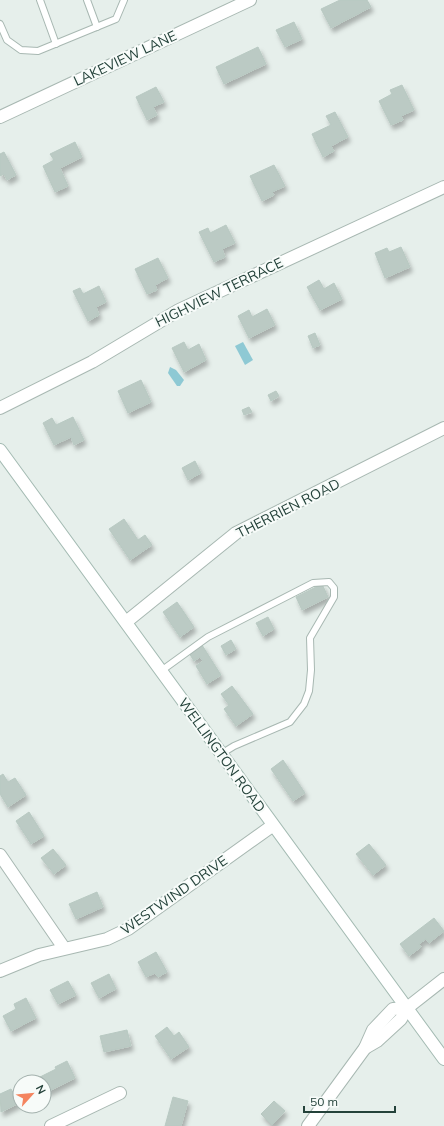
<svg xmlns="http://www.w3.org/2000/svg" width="444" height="1126" font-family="Mulish,sans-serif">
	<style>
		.water { fill: #8ec9d4 }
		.building { fill: #bbcac4; stroke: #b8c9c2; filter: url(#shadow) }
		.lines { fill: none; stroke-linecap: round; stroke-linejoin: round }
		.service-casing { stroke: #a8b8b2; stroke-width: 8 }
		.minor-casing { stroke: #a8b8b2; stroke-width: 14 }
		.secondary-casing { stroke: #a4bbb3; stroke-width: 14 }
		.service { stroke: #fff; stroke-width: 6 }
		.minor { stroke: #fff; stroke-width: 12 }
		.secondary { stroke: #fff; stroke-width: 12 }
		.labels { text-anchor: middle; stroke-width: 4; stroke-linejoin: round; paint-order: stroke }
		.street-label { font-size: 14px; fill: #24423a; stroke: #f7fbf9 }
	</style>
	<defs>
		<filter id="shadow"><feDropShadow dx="2.5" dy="4.5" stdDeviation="2" flood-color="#0004"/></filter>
	</defs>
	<rect width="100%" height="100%" fill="#e6efeb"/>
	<g class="water">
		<polygon points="243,342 253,360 245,365 235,346"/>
		<polygon points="170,367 176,370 184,380 180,386 177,386 168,373"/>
	</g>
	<g class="building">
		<polygon points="340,0 367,0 371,7 331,28 321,9"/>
		<polygon points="294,22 302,39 285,47 276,30"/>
		<polygon points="258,47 266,64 224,84 216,67"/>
		<polygon points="402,85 414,110 401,116 403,120 391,125 379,101 392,94 390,90"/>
		<polygon points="156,87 164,102 153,107 157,115 147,120 136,97"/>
		<polygon points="335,112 348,137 331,146 334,151 323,157 312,134 331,125 326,116"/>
		<polygon points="75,142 82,157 60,168 68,186 55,192 43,166 54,160 50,154"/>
		<polygon points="4,152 16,175 7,180 4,174 0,176 0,154"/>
		<polygon points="274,165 285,186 272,192 274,195 262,201 250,176"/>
		<polygon points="226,225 235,243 222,249 225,257 214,262 199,232 208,228 210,233"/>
		<polygon points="401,247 410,267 385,278 375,253 387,248 389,252"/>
		<polygon points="158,258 168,278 155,285 157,290 147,294 135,269"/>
		<polygon points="319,280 324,289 334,283 342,299 320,310 307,287"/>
		<polygon points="99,286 106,302 96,307 99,315 88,321 73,291 80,288 83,294"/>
		<polygon points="267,309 275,325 249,338 238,316 249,310 252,317"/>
		<polygon points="315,333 320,345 313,348 308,336"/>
		<polygon points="184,342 188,350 199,344 206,360 184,372 172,348"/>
		<polygon points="141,380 151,402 128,413 118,391"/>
		<polygon points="276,391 279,396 271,401 268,395"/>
		<polygon points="249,407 252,412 244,415 242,410"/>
		<polygon points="73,417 84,440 74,445 71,437 54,445 43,423 52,418 56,425"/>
		<polygon points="195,461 201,473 188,480 182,468"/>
		<polygon points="124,519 138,540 145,535 152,545 130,560 109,529"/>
		<polygon points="322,584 328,597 302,610 296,597"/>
		<polygon points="177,602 194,627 180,637 163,612"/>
		<polygon points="268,617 274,629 263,636 256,623"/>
		<polygon points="231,640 236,649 226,655 221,646"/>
		<polygon points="202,645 221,675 207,684 196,666 203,661 200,657 194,661 189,653"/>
		<polygon points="232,686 253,714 236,726 224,709 229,705 221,694"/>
		<polygon points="283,760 305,793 293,801 271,769"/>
		<polygon points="3,774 8,782 15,778 26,795 8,807 0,794 0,776"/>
		<polygon points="29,812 44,836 31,844 16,821"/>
		<polygon points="369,844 386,865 373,875 356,854"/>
		<polygon points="53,849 66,865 54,874 41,858"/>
		<polygon points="97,892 103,907 76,919 69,904"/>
		<polygon points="434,918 444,931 429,943 426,939 419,944 421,947 409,956 400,944"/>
		<polygon points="156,952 167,972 158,977 155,973 146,977 138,962"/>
		<polygon points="109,974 116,989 99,998 91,983"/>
		<polygon points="68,981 76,995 58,1004 50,990"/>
		<polygon points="26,998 36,1018 11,1031 3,1016 16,1009 14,1004"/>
		<polygon points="167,1027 174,1036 179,1032 189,1047 171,1059 155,1036"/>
		<polygon points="127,1030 131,1046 104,1052 100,1036"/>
		<polygon points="67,1061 75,1078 47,1092 44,1082 40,1077 56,1069 55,1067"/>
		<polygon points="11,1089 19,1103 1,1112 0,1094"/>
		<polygon points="173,1097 188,1101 181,1126 165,1126"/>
		<polygon points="274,1101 285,1111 272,1125 261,1114"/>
	</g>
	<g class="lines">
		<defs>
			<g id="service">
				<polyline points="40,0 56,44"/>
				<polyline points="87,0 97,27"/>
				<polyline points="0,24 7,40 21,50 38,51 116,19 124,0"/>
				<polyline points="161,671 208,637 313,583 329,582 334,588 334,597 310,638 311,670 309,691 304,704 290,722 234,746 221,754"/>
			</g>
			<g id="minor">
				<polyline points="0,117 250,0"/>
				<polyline points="0,408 92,362 179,310 444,187"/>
				<polyline points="126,622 236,533 444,428"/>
				<polyline points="0,855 64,948"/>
				<polyline points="0,971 39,955 107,939 128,929 272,826"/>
				<polyline points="365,1048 377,1041 401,1019 407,1008 444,979"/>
				<polyline points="51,1126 120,1093"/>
				<polyline points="308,1126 365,1048 373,1030 393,1009 407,1008"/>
			</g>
			<polyline id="secondary" points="0,450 444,1059"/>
		</defs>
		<use href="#service" class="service-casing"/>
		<use href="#minor" class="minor-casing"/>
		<use href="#secondary" class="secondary-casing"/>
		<use href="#service" class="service"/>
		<use href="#minor" class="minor"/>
		<use href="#secondary" class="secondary"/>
	</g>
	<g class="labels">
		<g class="street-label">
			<text transform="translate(125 58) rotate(-25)" y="5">LAKEVIEW LANE</text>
			<text transform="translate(219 292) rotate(-26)" y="5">HIGHVIEW TERRACE</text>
			<text transform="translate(288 508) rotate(-27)" y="5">THERRIEN ROAD</text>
			<text transform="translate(222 755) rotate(54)" y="5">WELLINGTON ROAD</text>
			<text transform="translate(174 895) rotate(-35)" y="5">WESTWIND DRIVE</text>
		</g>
	</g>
	<g transform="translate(32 1094) rotate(63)"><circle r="19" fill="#f7fbf9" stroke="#a3b1ad"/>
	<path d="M0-3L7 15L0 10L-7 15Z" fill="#f4845f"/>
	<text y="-6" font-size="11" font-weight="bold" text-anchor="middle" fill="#24423a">N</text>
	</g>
	<path d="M304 1106v6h91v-6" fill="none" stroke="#24423a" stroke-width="2"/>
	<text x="310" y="1106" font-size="12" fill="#24423a" stroke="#f7fbf9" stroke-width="3" paint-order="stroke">50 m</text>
</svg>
